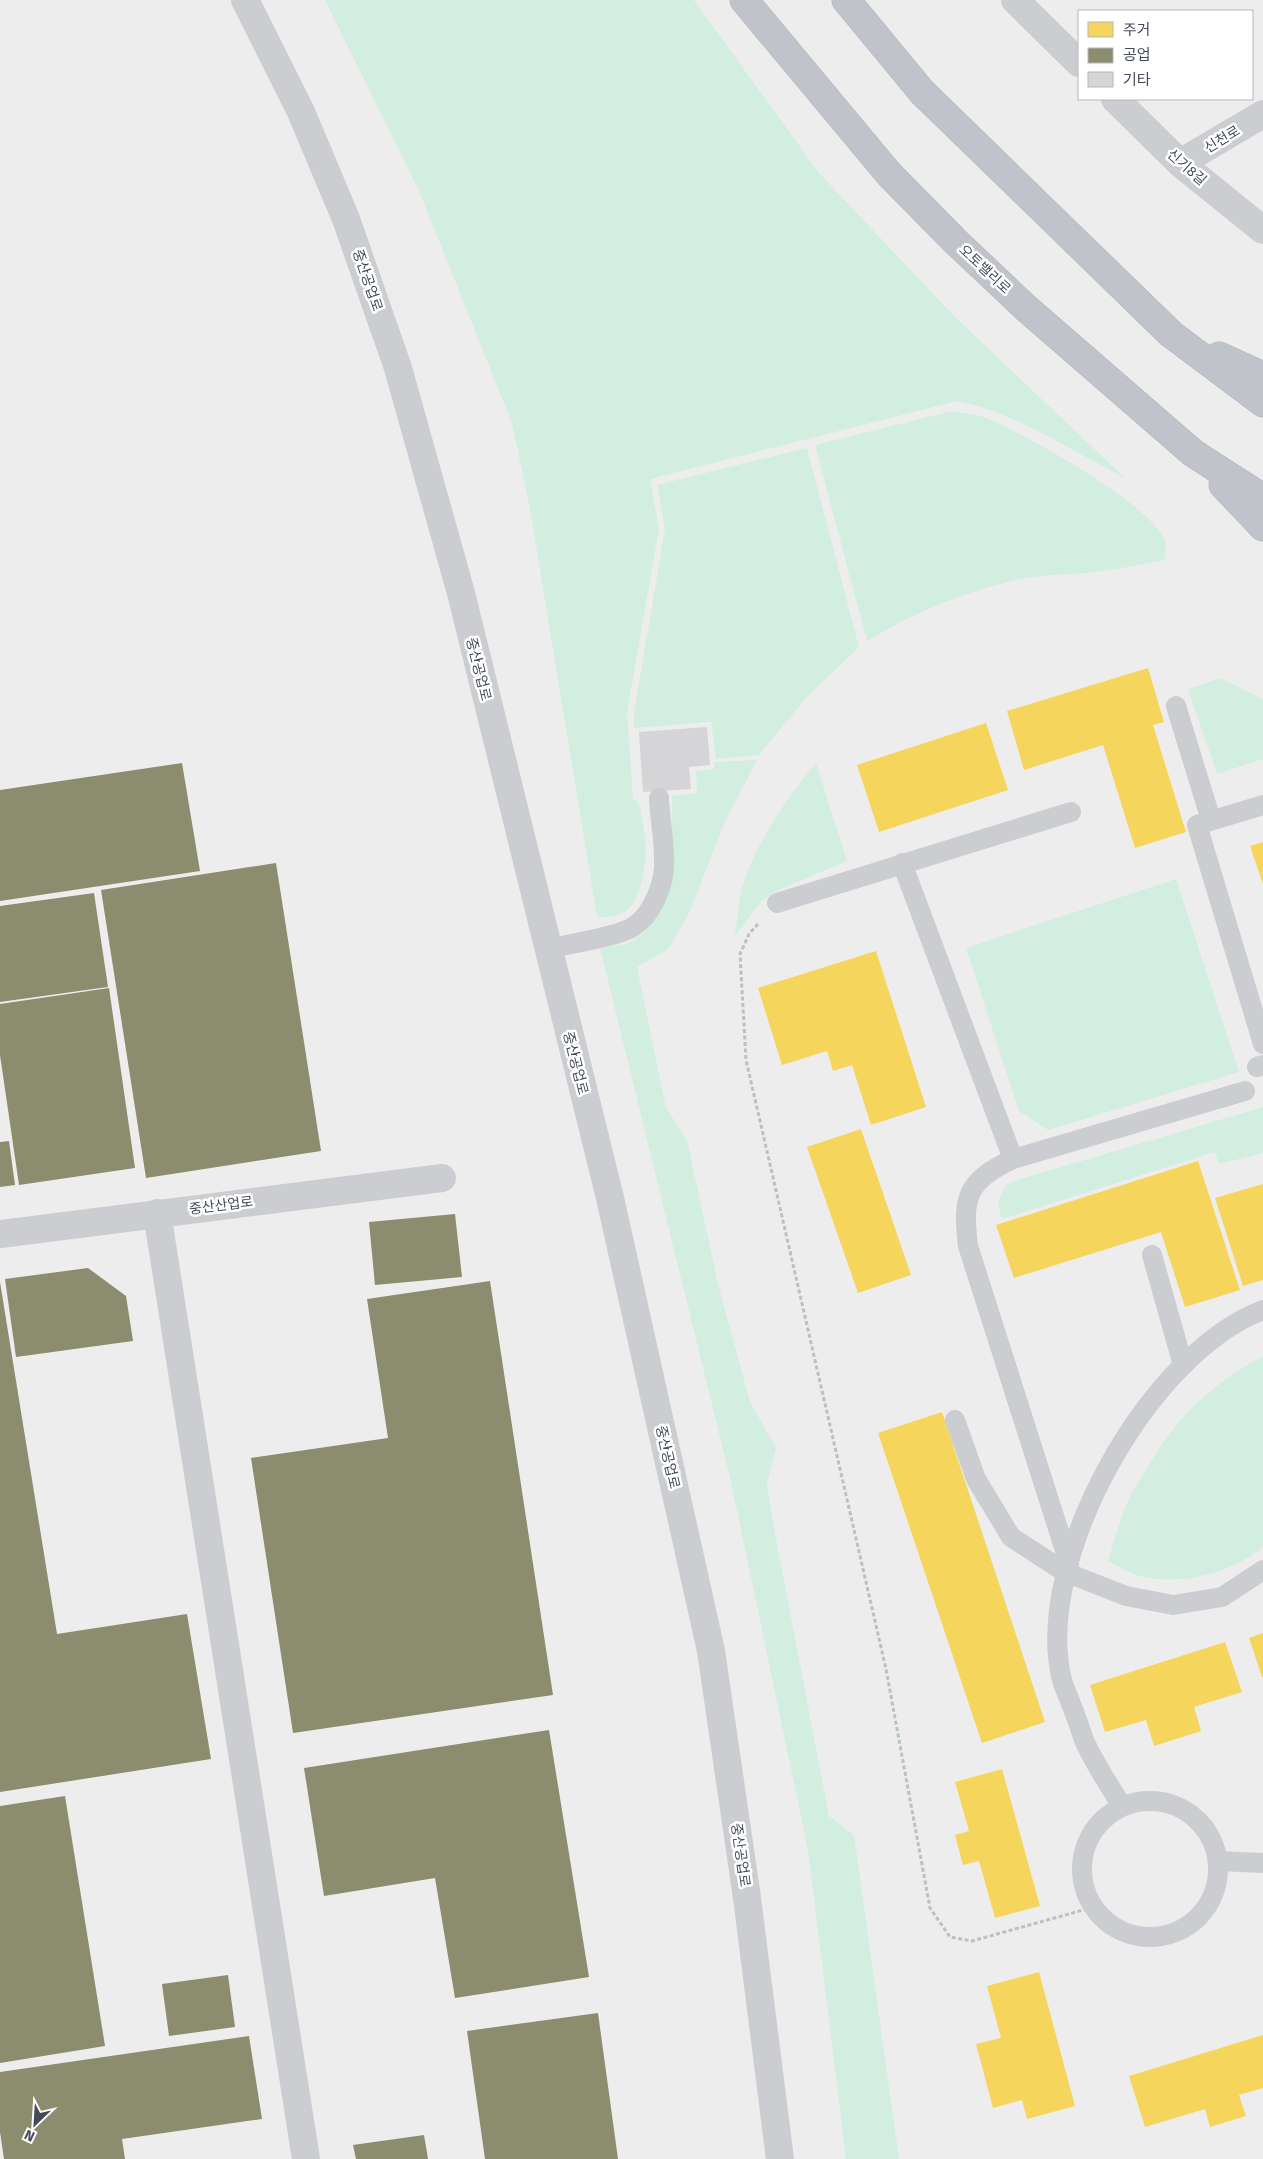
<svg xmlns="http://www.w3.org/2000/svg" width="1263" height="2159" font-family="'Fira Sans','Noto Sans KR',sans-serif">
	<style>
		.green { fill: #d1eee1 }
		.homes { fill: #f6d55c }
		.industry { fill: #8c8c6e }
		.building { fill: #d5d5d7 }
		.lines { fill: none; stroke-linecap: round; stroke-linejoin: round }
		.trunk-casing { stroke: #b2b4bc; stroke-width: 29 }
		.path { stroke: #b7c2c1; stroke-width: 3; stroke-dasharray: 4 2.5; stroke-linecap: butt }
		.service { stroke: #cbcdd1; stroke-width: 20 }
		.minor { stroke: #cbcdd1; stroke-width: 28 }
		.tertiary { stroke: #cbcdd1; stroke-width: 28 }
		.trunk { stroke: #c0c3c9; stroke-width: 28 }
		.labels { text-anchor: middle; stroke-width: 5; stroke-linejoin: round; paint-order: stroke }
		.street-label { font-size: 14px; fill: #454c59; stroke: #fff }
	</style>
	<rect width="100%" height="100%" fill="#eeeded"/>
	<g class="green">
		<path d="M325 0H694L819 173 954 316 1125 478C1074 452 1012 411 957 401L650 479 659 529 627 712 633 798 640 805C641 819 646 834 646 848 646 864 641 901 627 910 619 917 607 917 597 917L530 509 512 423 419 191Z"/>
		<path d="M948 412C964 412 979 414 993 421 1031 438 1151 504 1165 541 1167 546 1165 555 1164 560 1142 564 1119 569 1096 572 1070 575 1045 574 1020 579 966 591 914 612 867 641L815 445Z"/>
		<polygon points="807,448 859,647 806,698 759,755 716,759 711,722 634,728 634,713 665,529 657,485"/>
		<polygon points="1221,678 1263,699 1263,759 1217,774 1188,689"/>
		<polygon points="757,760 723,826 691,909 680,929 667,950 637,967 666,1108 687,1140 718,1284 750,1402 776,1448 767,1484 773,1523 829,1816 854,1835 899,2159 846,2159 808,1850 731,1482 600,948 625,944 633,941 645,932 653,921 671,871 672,796 697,793 696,771 714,769 714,762"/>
		<path d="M816 763 847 861 778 890 761 901 735 936C737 923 738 910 740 897 750 850 786 799 816 763Z"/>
		<polygon points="1176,879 1239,1072 1048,1130 1019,1111 966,948"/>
		<path d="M1263 1107V1153L1219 1164 1215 1152 1002 1219C996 1201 998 1198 1008 1183Z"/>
		<path d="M1263 1356V1547C1230 1574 1181 1586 1140 1576 1129 1573 1118 1566 1108 1561 1114 1542 1119 1522 1127 1503 1131 1492 1139 1482 1144 1473 1176 1418 1207 1387 1263 1356Z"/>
	</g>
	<g class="homes">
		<polygon points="1148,668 1164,722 1153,725 1186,832 1135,848 1103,745 1024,770 1007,711"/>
		<polygon points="986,723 1008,790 879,832 857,765"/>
		<polygon points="1263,842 1263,884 1250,846"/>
		<polygon points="876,951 926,1107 871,1125 852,1065 833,1071 827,1051 782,1065 758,988"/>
		<polygon points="861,1129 911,1275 858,1293 807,1147"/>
		<polygon points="1198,1161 1240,1290 1185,1307 1161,1232 1014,1278 996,1225"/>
		<polygon points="1263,1184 1263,1280 1243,1286 1215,1198"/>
		<polygon points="942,1412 1045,1722 982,1743 878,1433"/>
		<polygon points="1263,1633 1263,1677 1262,1677 1249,1638"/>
		<polygon points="1225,1642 1242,1692 1194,1707 1201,1731 1154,1746 1146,1720 1105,1732 1090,1685"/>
		<polygon points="1002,1769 1040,1906 995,1918 979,1861 963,1865 955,1835 969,1831 955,1782"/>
		<polygon points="1039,1972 1075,2106 1027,2119 1022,2100 993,2108 976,2044 1001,2038 987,1986"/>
		<polygon points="1263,2035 1263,2088 1239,2095 1246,2116 1210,2127 1205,2109 1145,2127 1129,2076"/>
	</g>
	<g class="industry">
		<polygon points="182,763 200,871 0,901 0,790"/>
		<polygon points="276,863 321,1151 146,1178 101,890"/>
		<polygon points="94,893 108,987 0,1002 0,906"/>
		<polygon points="109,988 135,1168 19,1185 0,1055 0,1004"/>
		<polygon points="9,1141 15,1185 0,1187 0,1142"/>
		<polygon points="455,1214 462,1277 375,1285 369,1222"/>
		<polygon points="88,1268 126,1296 133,1341 16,1357 5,1279"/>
		<polygon points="490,1281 553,1695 293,1733 251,1458 388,1438 367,1299"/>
		<polygon points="0,1282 57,1634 187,1614 211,1759 0,1792"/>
		<polygon points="549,1730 589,1977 455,1998 435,1878 324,1896 304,1768"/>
		<polygon points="65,1796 105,2046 0,2063 0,1806"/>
		<polygon points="228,1975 235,2027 169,2036 162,1984"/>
		<polygon points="598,2013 618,2159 485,2159 467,2031"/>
		<polygon points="249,2036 262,2119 122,2139 125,2159 4,2159 0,2132 0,2072"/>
		<polygon points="424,2135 428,2159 356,2159 353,2145"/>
	</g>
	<polygon class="building" points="707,727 710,765 689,767 691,789 643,792 639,732"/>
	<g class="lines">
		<defs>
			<g id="trunk">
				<polyline points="744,0 889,174 955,241 1026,308 1193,453 1263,498"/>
				<polyline points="846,0 922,92 1171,334 1263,403"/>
				<polyline points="1219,356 1263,376"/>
				<polyline points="1223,485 1263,527"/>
			</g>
		</defs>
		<use href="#trunk" class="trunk-casing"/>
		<polyline class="path" points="758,924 749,934 740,954 746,1060 886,1669 930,1908 950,1937 972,1941 1094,1907"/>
		<g class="service">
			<polyline points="1176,706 1211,820"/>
			<polyline points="1263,805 1197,825 1263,1044"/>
			<polyline points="902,863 1013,1159"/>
			<polyline points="777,903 1071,812"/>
			<path d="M548 949C568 944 617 937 633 927 651 916 663 887 664 867 665 844 660 820 659 798"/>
			<polyline points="1257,1067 1263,1065"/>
			<polyline points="1152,1255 1183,1365"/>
			<polyline points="955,1420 976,1479 1011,1537 1065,1572 1126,1596 1173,1605 1222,1597 1263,1570"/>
			<path d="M1069 1563 968 1246C962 1196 967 1181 1013 1159L1245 1091"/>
			<circle cx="1150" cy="1869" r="68"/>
			<path d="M1122 1806C1109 1785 1094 1763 1084 1740 1080 1728 1076 1716 1071 1704 1068 1695 1063 1686 1061 1676 1035 1557 1149 1353 1263 1310"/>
			<polyline points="1218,1861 1263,1863"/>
		</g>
		<g class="minor">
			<polyline points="1015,0 1079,63"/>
			<polyline points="1115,99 1180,163 1263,230"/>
			<polyline points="1180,163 1263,114"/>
			<polyline points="157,1213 306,2159"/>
			<polyline points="0,1234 442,1178"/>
		</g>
		<polyline class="tertiary" points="245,0 301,112 346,219 398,368 461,593 610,1198 711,1651 747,1898 780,2159"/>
		<use href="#trunk" class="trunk"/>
	</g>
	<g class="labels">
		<g class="street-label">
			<text transform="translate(1222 139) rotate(-31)" y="5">신천로</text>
			<text transform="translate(1187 167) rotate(41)" y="5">신기8길</text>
			<text transform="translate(985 269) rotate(43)" y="5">오토밸리로</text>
			<text transform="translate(368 280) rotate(71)" y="5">중산공업로</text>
			<text transform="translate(479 669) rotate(76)" y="5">중산공업로</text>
			<text transform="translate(576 1063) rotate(76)" y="5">중산공업로</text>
			<text transform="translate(221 1205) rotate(-7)" y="5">중산산업로</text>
			<text transform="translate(668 1457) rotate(77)" y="5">중산공업로</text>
			<text transform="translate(741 1855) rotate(82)" y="5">중산공업로</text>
		</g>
	</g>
	<rect x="1078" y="10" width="175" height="90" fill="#ffffff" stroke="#b5b7bd"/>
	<rect x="1088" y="22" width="25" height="15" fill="#f6d55c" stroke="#b5b7bd"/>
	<text x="1123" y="35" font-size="15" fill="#454c59">주거</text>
	<rect x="1088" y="48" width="25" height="15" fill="#8c8c6e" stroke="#b5b7bd"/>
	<text x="1123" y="60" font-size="15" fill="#454c59">공업</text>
	<rect x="1088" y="72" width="25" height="15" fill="#d5d5d7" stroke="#b5b7bd"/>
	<text x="1123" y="85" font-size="15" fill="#454c59">기타</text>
	<g transform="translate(35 2124) rotate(205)" stroke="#ffffff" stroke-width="4" paint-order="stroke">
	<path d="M0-4L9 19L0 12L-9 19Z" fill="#454c59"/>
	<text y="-8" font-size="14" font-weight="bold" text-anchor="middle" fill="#454c59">N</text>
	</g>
</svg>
